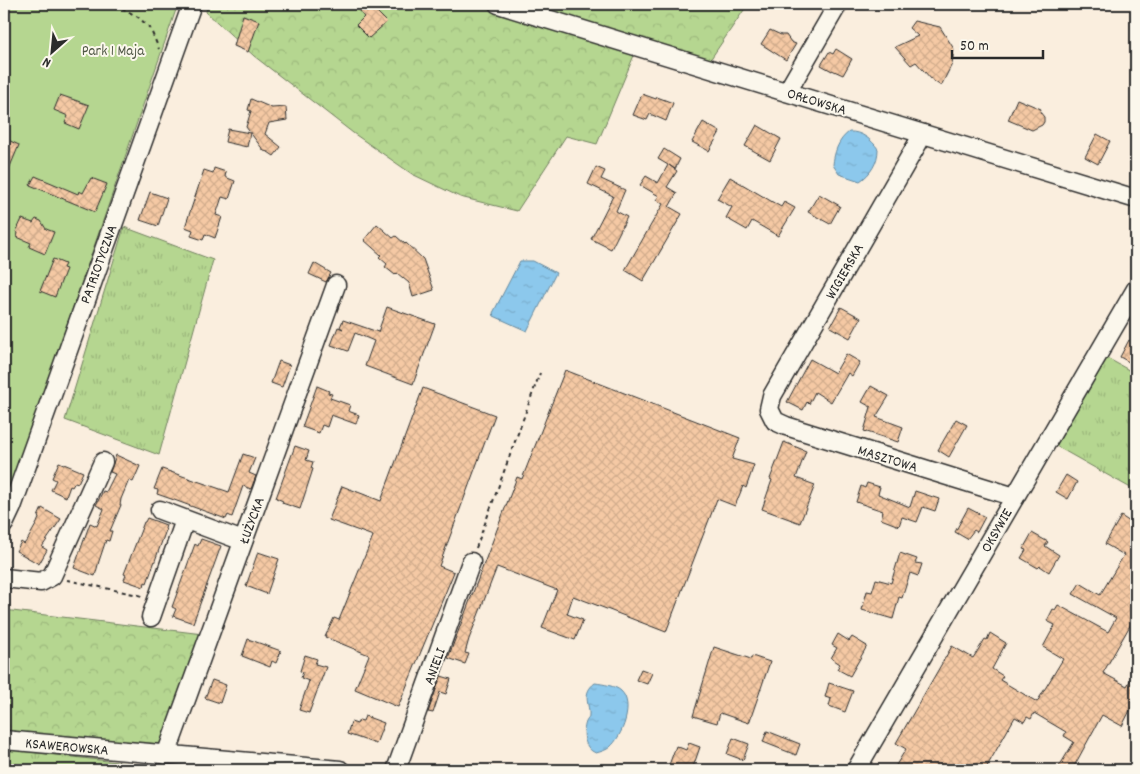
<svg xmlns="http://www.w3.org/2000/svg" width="1140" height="774" font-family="Dekko,sans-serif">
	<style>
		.grass { fill: url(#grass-tufts); stroke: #70805e }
		.forest { fill: url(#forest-crowns); stroke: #70805e }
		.park { fill: #b5d690; stroke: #70805e }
		.water { fill: url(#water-ripples); stroke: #65899f }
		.building { fill: url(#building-cross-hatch); stroke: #2b2b2b }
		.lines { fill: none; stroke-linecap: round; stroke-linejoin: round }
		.minor-casing { stroke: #2b2b2b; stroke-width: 21 }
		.path { stroke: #2b2b2b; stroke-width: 2; stroke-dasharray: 4 4; stroke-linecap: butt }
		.minor { stroke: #fbf7ec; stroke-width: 18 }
		.labels { text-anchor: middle; stroke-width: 4; stroke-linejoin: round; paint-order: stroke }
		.park-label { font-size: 15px; fill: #4e5644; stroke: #fbf7ec }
		.street-label { font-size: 15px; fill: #2b2b2b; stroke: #fbf7ec }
	</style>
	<defs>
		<pattern id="grass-tufts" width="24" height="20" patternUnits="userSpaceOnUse" patternTransform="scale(1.25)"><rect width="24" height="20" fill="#b5d690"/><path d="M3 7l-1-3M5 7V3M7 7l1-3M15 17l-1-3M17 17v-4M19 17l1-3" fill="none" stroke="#9cb87c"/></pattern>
		<pattern id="forest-crowns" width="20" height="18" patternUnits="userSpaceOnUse" patternTransform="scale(1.25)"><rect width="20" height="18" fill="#b5d690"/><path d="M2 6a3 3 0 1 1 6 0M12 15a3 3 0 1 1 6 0" fill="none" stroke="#9cb87c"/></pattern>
		<pattern id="water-ripples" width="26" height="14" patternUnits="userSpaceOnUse" patternTransform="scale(1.25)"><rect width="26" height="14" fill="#8cc8ec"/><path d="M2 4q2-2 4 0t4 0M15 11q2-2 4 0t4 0" fill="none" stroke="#79accb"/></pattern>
		<pattern id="building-cross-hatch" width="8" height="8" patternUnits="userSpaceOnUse" patternTransform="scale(1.25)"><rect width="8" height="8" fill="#f5c9a4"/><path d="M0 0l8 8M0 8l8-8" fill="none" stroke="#d2ad8d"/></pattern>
	</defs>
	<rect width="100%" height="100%" fill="#faeede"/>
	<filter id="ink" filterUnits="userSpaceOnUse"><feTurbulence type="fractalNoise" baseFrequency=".02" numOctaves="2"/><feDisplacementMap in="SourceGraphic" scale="10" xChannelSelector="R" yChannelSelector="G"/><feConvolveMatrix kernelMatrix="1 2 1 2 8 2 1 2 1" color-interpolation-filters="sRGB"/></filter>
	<g filter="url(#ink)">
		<g class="grass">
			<polygon points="124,227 213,260 159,455 65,420"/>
			<polygon points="1107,358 1136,374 1136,491 1056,446"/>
			<polygon points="4,749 151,766 148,770 4,770"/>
		</g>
		<g class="forest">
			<polygon points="208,4 748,4 710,60 640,41 597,144 566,136 517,211 460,197 412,174 353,133 254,56 206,12"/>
			<polygon points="4,610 203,634 161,744 4,733"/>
		</g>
		<polygon class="park" points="4,4 178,4 4,507"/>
		<g class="water">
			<path d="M849 132C861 131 872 140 878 149 878 162 871 174 860 181L839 174 833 165C834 153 838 140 849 132Z"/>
			<polygon points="520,261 533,261 556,273 527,331 494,316 493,313"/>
			<path d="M595 683C603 684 616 686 621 691 635 704 622 737 610 747 607 750 600 752 596 753 584 749 582 733 586 722 588 718 589 719 589 715 590 705 581 693 595 683Z"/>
		</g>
		<g class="building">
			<polygon points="367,4 386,4 377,12 387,22 369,38 356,25 364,17 359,11"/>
			<polygon points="243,15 259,21 248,52 234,46"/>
			<polygon points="914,21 940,27 954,49 952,64 941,86 932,80 916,62 911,65 895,47 918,36 909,28"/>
			<polygon points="770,30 781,35 786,35 791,42 796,44 786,60 761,44"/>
			<polygon points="836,49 852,59 843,75 832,70 832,71 821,65 829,52 833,54"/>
			<polygon points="642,94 656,99 657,97 673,103 666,121 650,114 647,120 633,115"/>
			<polygon points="60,95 89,105 79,129 65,123 68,116 54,110"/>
			<polygon points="251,99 272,108 286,107 287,120 269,123 265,134 281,147 274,156 268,152 264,151 246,127 251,111 248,110"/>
			<polygon points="1017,99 1041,109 1040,112 1044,117 1044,122 1042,125 1032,130 1008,120"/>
			<polygon points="703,122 720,132 709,151 692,142"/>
			<polygon points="757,125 781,139 770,160 745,146"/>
			<polygon points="228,129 250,133 247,147 225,142"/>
			<polygon points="1097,134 1110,141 1098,164 1085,157"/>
			<polygon points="8,140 19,145 4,181 4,151"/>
			<polygon points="664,149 680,159 675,169 669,165 677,171 667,187 677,193 669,207 668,206 682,214 643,281 625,270 663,204 656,200 659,196 640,185 646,176 658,183 668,165 658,159"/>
			<polygon points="596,167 605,171 601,179 625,190 616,211 627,217 611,249 591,239 613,196 588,184"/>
			<polygon points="214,168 226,172 225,177 235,181 229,199 222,197 216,215 222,217 215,238 205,234 203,240 191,236 193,230 185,227 204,170 213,173"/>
			<polygon points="35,176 78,194 79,191 83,193 91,178 107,184 95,212 30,185"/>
			<polygon points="730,177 781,207 784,202 795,208 778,236 752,221 747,230 726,218 732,207 717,199"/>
			<polygon points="150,192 167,198 158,226 140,220"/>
			<polygon points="819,194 840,206 830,224 808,212"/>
			<polygon points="22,219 33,223 36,219 41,221 46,229 54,232 45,254 29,247 31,243 17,237 18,233 16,232"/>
			<polygon points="377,224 393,238 396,236 405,244 406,243 423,259 434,290 413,297 409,283 397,273 395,275 385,267 387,264 379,257 381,255 364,240"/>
			<polygon points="53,259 65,264 63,268 66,269 55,297 40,291"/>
			<polygon points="314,263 331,273 326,282 309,274"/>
			<polygon points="387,307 435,324 413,384 365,366 374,341 355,333 348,351 331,345 338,327 343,329 340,327 343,320 378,332"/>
			<polygon points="841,307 861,318 850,338 830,327"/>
			<polygon points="1129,340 1136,344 1136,366 1120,357"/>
			<polygon points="846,354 860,362 852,376 848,373 831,402 815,392 809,404 807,402 803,410 787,402 810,359 835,373"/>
			<polygon points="279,361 290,365 282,387 271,383"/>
			<polygon points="565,370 740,438 732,459 754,465 746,488 743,486 735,506 717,499 666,632 573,596 567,614 583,620 575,640 542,628 557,590 497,567 469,639 465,653 469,654 465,664 448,658 517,477 522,479"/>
			<polygon points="317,386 329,391 328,393 332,394 330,398 350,405 348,411 359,415 356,424 331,415 327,427 322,425 319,433 302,427"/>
			<polygon points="871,386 889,396 876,417 903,427 898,442 864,431 871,407 862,402"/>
			<polygon points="423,388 495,415 439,566 454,572 398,707 355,689 369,655 325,637 334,618 339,620 373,536 329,520 342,486 381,501"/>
			<polygon points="956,419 967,425 949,457 938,450"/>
			<polygon points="784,442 806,451 796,478 815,485 800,523 762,509 772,480 770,479"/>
			<polygon points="295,446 309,451 306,460 313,462 311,468 313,469 300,509 282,503 283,501 276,498"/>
			<polygon points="243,454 255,458 249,473 256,476 251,489 243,486 232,517 228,515 226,519 177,501 157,494 158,490 154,489 162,469 229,492"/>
			<polygon points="116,455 140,466 133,482 129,480 121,499 120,505 121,505 110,531 112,531 109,541 106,540 99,561 95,576 74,568 90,523 97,526 104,509 96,505 103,491 106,492 115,474 110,472"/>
			<polygon points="59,462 83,472 78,483 75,482 72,487 70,486 66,497 51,490 56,480 52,478"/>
			<polygon points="1066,475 1077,482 1068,499 1056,492"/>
			<polygon points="867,483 880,487 878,494 910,507 915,491 939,499 935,511 923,507 917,522 902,517 899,526 881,519 883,511 856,502 861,486 865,488"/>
			<polygon points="42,508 61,519 42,547 47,550 39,564 16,551 21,542 24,544 28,539 37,523 39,518 38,517"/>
			<polygon points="968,508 985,517 977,532 974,530 967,539 955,532"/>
			<polygon points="1121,516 1136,526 1136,615 1103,673 1127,686 1136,670 1136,699 1122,726 1102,715 1072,770 1057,770 1074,742 1064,736 1066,732 1034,713 1031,719 1027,717 1024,722 1015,717 985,770 964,770 954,765 951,770 893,770 906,749 896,743 952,646 973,658 985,639 987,640 990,633 1006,643 992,669 1003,676 1000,680 1037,702 1063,659 1043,647 1055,625 1047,621 1053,609 1055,610 1058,605 1108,632 1116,618 1073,594 1080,583 1100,595 1124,555 1105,544"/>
			<polygon points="147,518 166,525 165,529 166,530 147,583 145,582 144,587 124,580 126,575 124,574 144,522 145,522"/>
			<polygon points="1032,533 1048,542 1045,546 1059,555 1049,572 1040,566 1038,568 1021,558 1026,550 1023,549"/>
			<polygon points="201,539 221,546 193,623 173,616 176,609 172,607 195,544 198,546"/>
			<polygon points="258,552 279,559 267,594 246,586"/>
			<polygon points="900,553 917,559 915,563 922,564 918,576 910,573 902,598 899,597 893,619 862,610 867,591 872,592 876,579 891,583"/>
			<polygon points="838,634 849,641 852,637 867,646 850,676 837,669 840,664 831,658 837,648 832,645"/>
			<polygon points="248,639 281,651 276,663 272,661 270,667 242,656"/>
			<polygon points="714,647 751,659 752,656 770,662 749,723 720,713 717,723 693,716"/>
			<polygon points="305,655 317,659 315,664 326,667 309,713 299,710 309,681 301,678 303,672 300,671"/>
			<polygon points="641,669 652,673 647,684 636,680"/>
			<polygon points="441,676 451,679 446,694 440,692 433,713 428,712"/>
			<polygon points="212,680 226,685 220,703 205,698"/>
			<polygon points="829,683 853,691 845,712 829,706 831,699 825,697"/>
			<polygon points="365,716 384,723 376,744 347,734 351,722 357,724 359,720 363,721"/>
			<polygon points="767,731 800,744 796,755 763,742"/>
			<polygon points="733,738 749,744 743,760 727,754"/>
			<polygon points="689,743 700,747 692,770 684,770 669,765 676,746 686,750"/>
		</g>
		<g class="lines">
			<defs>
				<g id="minor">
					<polyline points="498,4 1136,199"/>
					<polyline points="787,92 838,4"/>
					<polyline points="923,134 772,396 769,409 775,421 786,426 1015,497"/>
					<polyline points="160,510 243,541"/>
					<polyline points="4,524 12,507 192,4"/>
					<polyline points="4,578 41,582 52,576 103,462"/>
					<polyline points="151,617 185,520"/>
					<polyline points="4,740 340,770"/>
					<polyline points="166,755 336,285"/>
					<polyline points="396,770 471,562"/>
					<polyline points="856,770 1136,289"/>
				</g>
			</defs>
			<use href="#minor" class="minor-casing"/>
			<g class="path">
				<polyline points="115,4 138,17 150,28 159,49"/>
				<polyline points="476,548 540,373"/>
				<polyline points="67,580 143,596"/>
			</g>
			<use href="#minor" class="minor"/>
		</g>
	</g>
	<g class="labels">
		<g class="park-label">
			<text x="113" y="55">Park 1 Maja</text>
		</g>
		<g class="street-label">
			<text transform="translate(817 101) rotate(17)" y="5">ORŁOWSKA</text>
			<text transform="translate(98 264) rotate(-70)" y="5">PATRIOTYCZNA</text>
			<text transform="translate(844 271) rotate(-60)" y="5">WIGIERSKA</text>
			<text transform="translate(888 458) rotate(17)" y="5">MASZTOWA</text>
			<text transform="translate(251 520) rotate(-70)" y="5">ŁUŻYCKA</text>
			<text transform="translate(996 530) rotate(-60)" y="5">OKSYWIE</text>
			<text transform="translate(434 666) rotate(-70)" y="5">ANIELI</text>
			<text transform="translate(67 746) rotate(5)" y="5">KSAWEROWSKA</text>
		</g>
	</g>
	<rect width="1140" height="774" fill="none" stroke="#fbf7ec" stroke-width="20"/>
	<rect x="10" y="10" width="1120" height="754" fill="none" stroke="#2b2b2b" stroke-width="2" filter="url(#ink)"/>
	<g transform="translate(52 52) rotate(207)" stroke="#fbf7ec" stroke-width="4" paint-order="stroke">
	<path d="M0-4L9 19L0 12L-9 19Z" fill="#2b2b2b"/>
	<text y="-8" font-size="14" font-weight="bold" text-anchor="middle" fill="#2b2b2b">N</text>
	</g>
	<path d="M952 50v8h91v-8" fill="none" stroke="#2b2b2b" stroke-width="2.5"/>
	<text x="960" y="50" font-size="15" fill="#2b2b2b" stroke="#fbf7ec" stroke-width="4" paint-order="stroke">50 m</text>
</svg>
